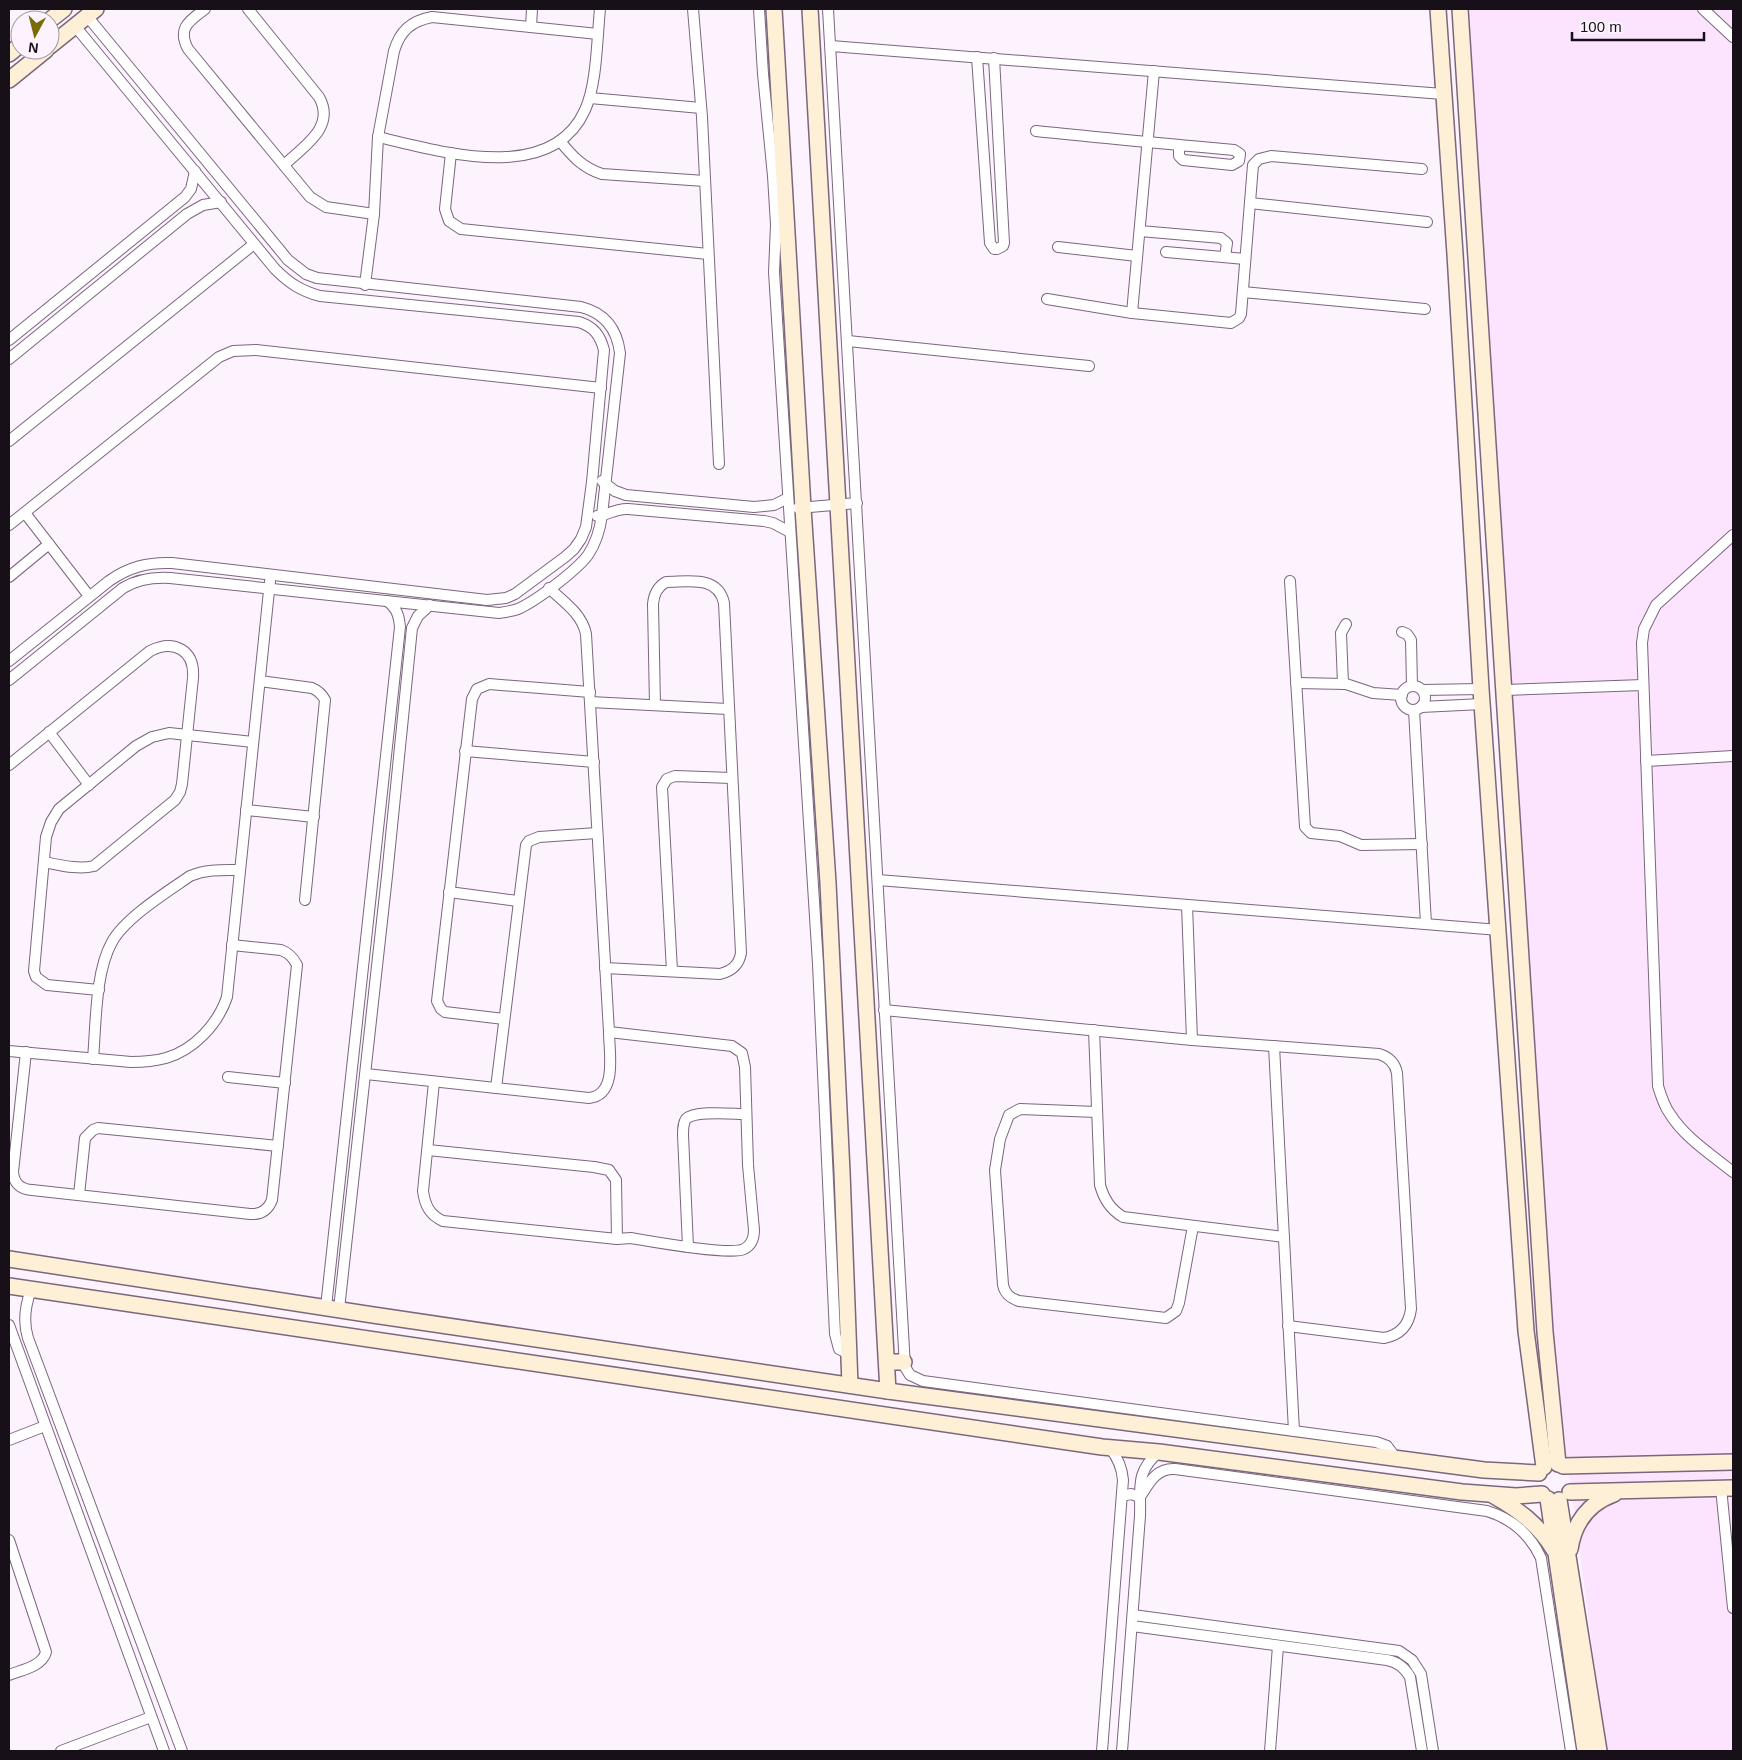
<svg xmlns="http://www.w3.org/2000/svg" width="1742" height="1760" font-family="Helvetica,sans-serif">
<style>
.built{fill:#fce4ff}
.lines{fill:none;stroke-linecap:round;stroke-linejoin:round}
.street-casing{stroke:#7b667e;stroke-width:12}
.secondary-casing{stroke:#7b667e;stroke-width:18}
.street{stroke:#fff;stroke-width:10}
.secondary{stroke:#fdf0d7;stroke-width:15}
</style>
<rect width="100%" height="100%" fill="#fdf3fe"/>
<path class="built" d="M1466 9H1733V1751H1606L1551 1336Z"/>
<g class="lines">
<g class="street-casing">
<g id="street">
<path d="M205 9C189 21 177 28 188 49L310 197 326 207 374 214"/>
<path d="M248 9 319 97C336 127 304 146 284 165"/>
<path d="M693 9 702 117 719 464"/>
<path d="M759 9 763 74 773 176 776 225 774 272 818 964 835 1334 839 1349 849 1354"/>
<path d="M828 9 905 1367 910 1375 923 1381 1376 1442 1387 1446 1396 1458"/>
<path d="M1703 9 1733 37"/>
<path d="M531 27 532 9"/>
<path d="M831 46 1443 94"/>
<path d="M977 57 990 243 994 249H997L1003 246 1004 243 994 58"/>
<path d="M590 98 701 108"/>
<path d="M1036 131C1102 138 1168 144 1234 150L1240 154 1239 161 1232 165 1183 160 1179 156V145"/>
<path d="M378 137C439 151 551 186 585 110 597 84 597 38 600 9"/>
<path d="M560 141C572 156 583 168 602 174L705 181"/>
<path d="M451 153 445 209 449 221 461 229 708 254"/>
<path d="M1250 203 1427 222"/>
<path d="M1140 231 1221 238 1227 243 1225 257"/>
<path d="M1058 247 1137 256"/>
<path d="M1166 252 1245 259"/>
<path d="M365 285 374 214 378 137 394 51C400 31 411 21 432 17L598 34"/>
<path d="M1243 292 1425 309"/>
<path d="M1047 299 1132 313 1231 323 1239 318 1241 314 1253 165 1259 159 1271 156 1422 169"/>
<path d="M1132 313 1154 71"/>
<path d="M9 340 185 197 191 189 195 171"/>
<path d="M848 341 1089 366"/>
<path d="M9 359 187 214 203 205 221 202"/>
<path d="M9 441 254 244"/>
<path d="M602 481 615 491 626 495 754 507 774 505 788 498"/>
<path d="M798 508 857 503"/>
<path d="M25 513 89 596"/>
<path d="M597 516C608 515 617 508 628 509L764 521 773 523 790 532"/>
<path d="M9 525 219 357 233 351 256 350 601 388"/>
<path d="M1733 535 1656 605 1644 629 1642 643 1658 1086C1661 1096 1664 1106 1670 1114 1685 1138 1712 1155 1733 1172"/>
<path d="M9 577 49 544"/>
<path d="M1290 581 1305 827 1311 833 1340 836 1361 845 1422 844"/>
<path d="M1402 632 1407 634 1411 640 1412 686"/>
<path d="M9 661 109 581C129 567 148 562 172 563L487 600 506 598 515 594 565 557 574 549 581 539 586 527 592 482 604 350C600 335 594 327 579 322L320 296C301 291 289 283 275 269L75 26"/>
<path d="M9 680 123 588C138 579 153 577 170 578L499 613C505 612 512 611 518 609 536 601 576 571 588 555 596 543 600 530 602 515L620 353C617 329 605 313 581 307L317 278 306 274 288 260 87 16"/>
<path d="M260 681 312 688C319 691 322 694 325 700L305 900"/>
<path d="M1296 683 1346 684 1373 693 1402 695"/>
<path d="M1343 684 1341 633 1346 624"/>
<circle cx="1413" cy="698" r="12"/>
<path d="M1423 690 1481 689"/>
<path d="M1505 690 1643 685"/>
<path d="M590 702 728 709"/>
<path d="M1421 707 1482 704"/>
<path d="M1414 710 1426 924"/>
<path d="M49 732 89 785"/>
<path d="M465 751 594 762"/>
<path d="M1646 761 1733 756"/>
<path d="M9 765 150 651C174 639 195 650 193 678L182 784 180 792 175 800 94 866C78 870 60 865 44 862"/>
<path d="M246 810 314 817"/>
<path d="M878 880 1499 930"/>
<path d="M449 892 518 901"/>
<path d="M1187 905 1192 1040"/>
<path d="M605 968 720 974C732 971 739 965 741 953L724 603C718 575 689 582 666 582 657 587 654 594 653 604L655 705"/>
<path d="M672 971 662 787 667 779 675 776 732 778"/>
<path d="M99 990 47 985 36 977 34 971 46 837 51 822 59 809 136 746 152 737 169 733 253 742"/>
<path d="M884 1010 1192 1040 1379 1054C1389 1057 1395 1063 1397 1073L1411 1309C1409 1325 1400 1335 1384 1338L1288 1326"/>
<path d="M504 1019 445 1012 441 1009 437 1001 472 699 477 689 489 684 590 692"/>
<path d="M1094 1030 1100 1185C1104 1199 1110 1209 1123 1217L1284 1237"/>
<path d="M1274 1046 1294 1431"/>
<path d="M9 1051 131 1062C143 1062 155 1061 166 1058 194 1050 218 1024 227 997L270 581"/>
<path d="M26 1052 13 1172C14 1183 20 1189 32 1190L250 1214C261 1215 268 1210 272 1200L297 965C293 957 289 953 281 950L232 945"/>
<path d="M93 1059C96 1025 95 972 112 942 125 918 167 892 190 876 207 869 222 870 240 870"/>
<path d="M366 1074 589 1098C618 1095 609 1052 609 1032L586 634C582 614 564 602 549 588"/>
<path d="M228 1077 285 1083"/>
<path d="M434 1082 423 1191C425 1206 430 1215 443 1221L617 1239 631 1238C649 1241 731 1256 744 1249 752 1245 754 1238 754 1230L748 1165 745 1067 742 1053 732 1046 609 1032"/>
<path d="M496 1088 526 845 529 841 539 837 597 833"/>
<path d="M1097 1112 1020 1109 1009 1115 1000 1139 995 1170 1003 1285C1005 1294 1010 1298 1019 1301L1166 1318 1176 1311 1179 1303 1193 1226"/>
<path d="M428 1150 594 1167 609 1170 616 1180 617 1239"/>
<path d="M79 1195 85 1138 93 1130 98 1128 278 1146"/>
<path d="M688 1247 683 1135C683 1129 683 1123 686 1119 695 1110 733 1114 746 1114"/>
<path d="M31 1290C25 1306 23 1322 28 1338L182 1751"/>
<path d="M326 1307 400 627C399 616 397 608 387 601"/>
<path d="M339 1309 387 876 412 628 418 616 430 605"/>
<path d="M9 1325 164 1751"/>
<path d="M9 1440 45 1426"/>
<path d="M1721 1488 1733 1608"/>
<path d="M1122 1496 1131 1494 1140 1497C1149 1483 1156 1468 1175 1469L1487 1511C1513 1519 1530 1534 1541 1558L1571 1751"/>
<path d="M9 1540 46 1652C42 1667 21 1670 9 1675"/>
<path d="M1133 1615 1399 1651 1412 1660 1421 1674 1433 1751"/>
<path d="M1132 1626 1387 1660C1398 1662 1405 1668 1410 1677L1422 1751"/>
<path d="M61 1751 151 1717"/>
<path d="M1102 1751 1123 1480C1122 1467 1118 1458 1110 1448"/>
<path d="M1122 1751 1140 1516C1141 1488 1135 1472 1159 1452"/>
<path d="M1270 1751 1278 1646"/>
</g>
</g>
<g class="secondary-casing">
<g id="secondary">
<path d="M774 9 803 508 828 883 842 1172 850 1385"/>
<path d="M810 9 888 1391"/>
<path d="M1438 9 1455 254 1481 689 1526 1331 1544 1467"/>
<path d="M1460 9 1545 1332 1558 1464"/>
<path d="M50 20 64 9"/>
<path d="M50 46 96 9"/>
<path d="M9 54 20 45"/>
<path d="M9 80 46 50"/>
<path d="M9 1259 373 1315 888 1391 1484 1470 1539 1473"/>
<path d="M9 1286 1102 1447 1159 1452 1462 1492 1516 1496 1542 1494"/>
<path d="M887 1362H904"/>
<path d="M1563 1466 1733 1462"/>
<path d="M1570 1492 1733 1488"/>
<path d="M1494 1496C1519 1510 1539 1525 1554 1550"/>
<path d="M1548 1499 1585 1751"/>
<path d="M1559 1500 1599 1751"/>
<path d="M1570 1549C1574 1523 1589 1503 1614 1494"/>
</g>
</g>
<use href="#street" class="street"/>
<use href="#secondary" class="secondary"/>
</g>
<rect width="1742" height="1760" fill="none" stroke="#181019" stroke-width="20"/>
<g transform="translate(35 35) rotate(187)"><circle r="24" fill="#fdf3fe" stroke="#a198a2"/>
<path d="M0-4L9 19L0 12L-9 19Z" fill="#796c06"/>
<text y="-8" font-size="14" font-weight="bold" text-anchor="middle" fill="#181019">N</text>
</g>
<path d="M1572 32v8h132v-8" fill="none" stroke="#181019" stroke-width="2.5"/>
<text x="1580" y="32" font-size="15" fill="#181019" stroke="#fdf3fe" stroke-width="4" paint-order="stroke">100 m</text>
</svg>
